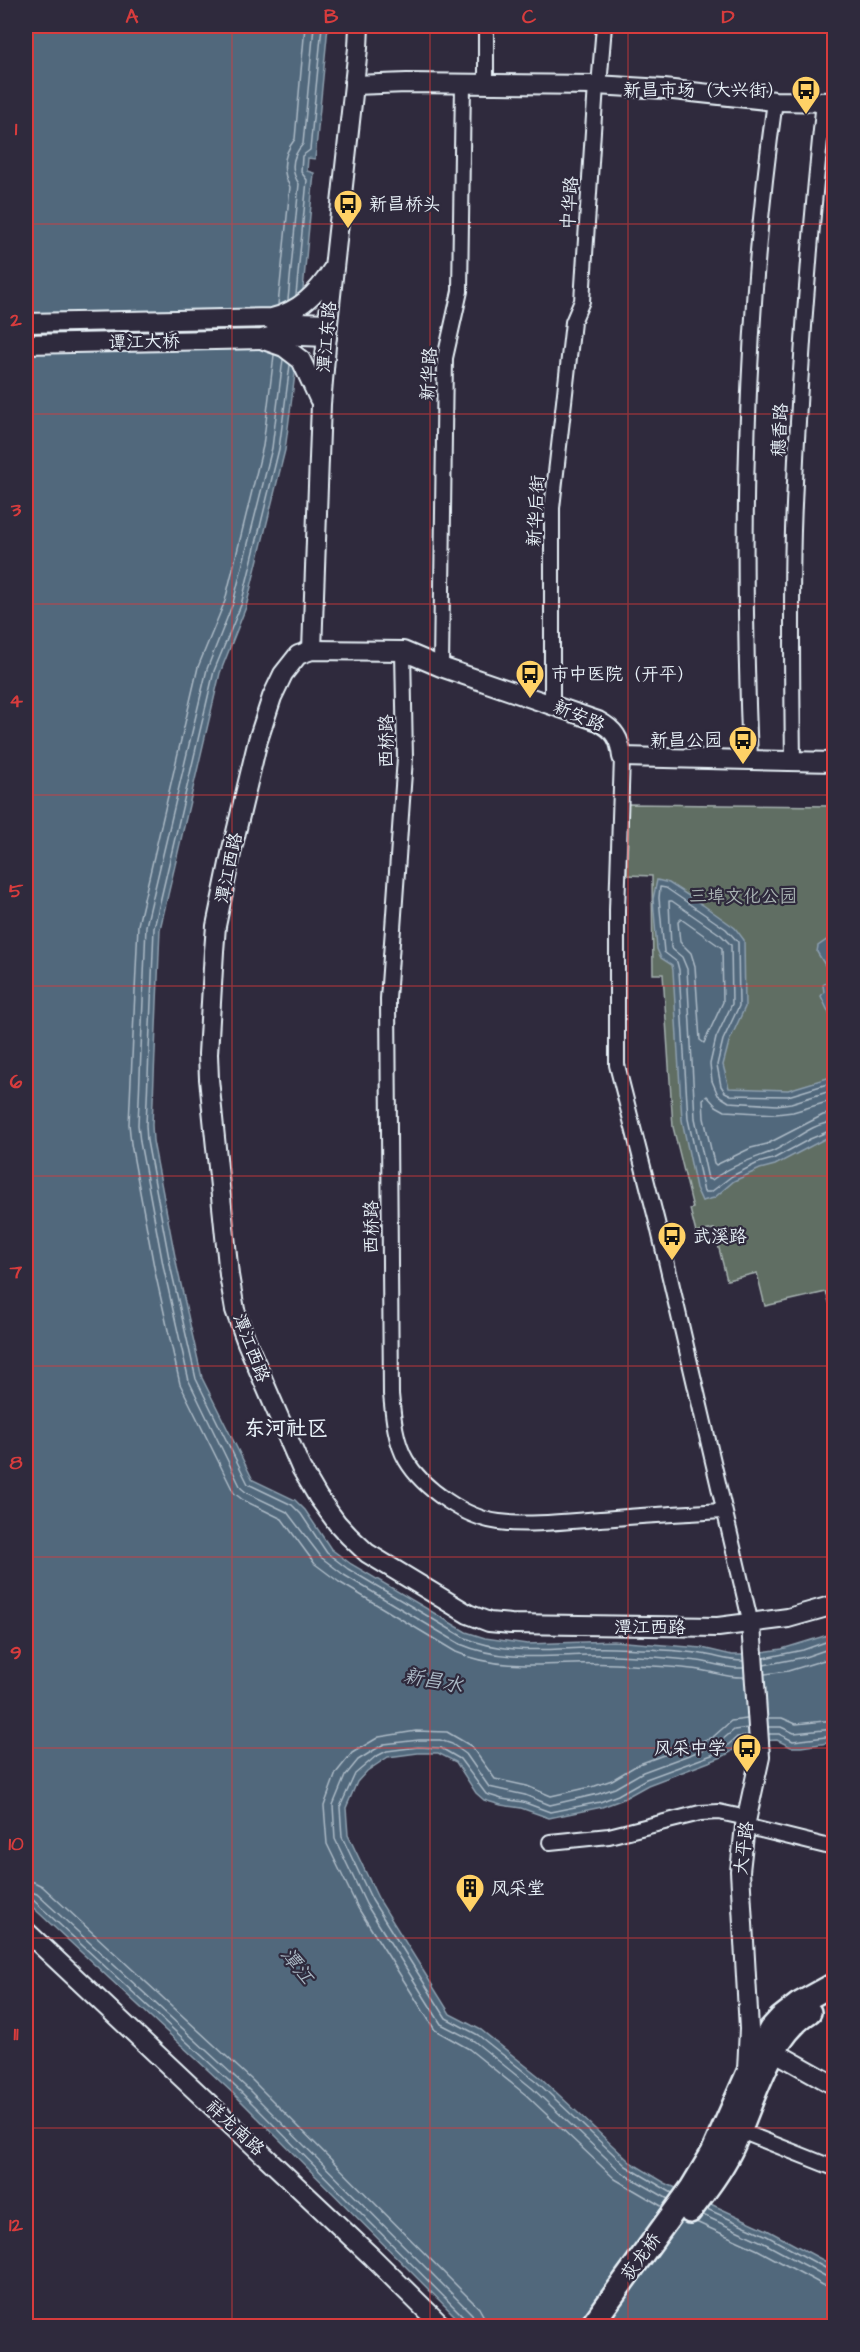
<svg xmlns="http://www.w3.org/2000/svg" width="860" height="2352" font-family="'Architects Daughter','LXGW WenKai TC',sans-serif">
<style>
.green{fill:#606e64;stroke:#a4b0ae;stroke-width:1.5}
.water{fill:#51687c;stroke:#8d9fae;stroke-width:1.5}
.lines{fill:none;stroke-linecap:round;stroke-linejoin:round}
.shore{stroke:#acbac6;stroke-width:1.5}
.street-casing{stroke:#e8f1f8;stroke-width:18}
.secondary-casing{stroke:#e8f1f8;stroke-width:22}
.primary-casing{stroke:#e8f1f8;stroke-width:26}
.street{stroke:#2f2a3d;stroke-width:14}
.secondary{stroke:#2f2a3d;stroke-width:18}
.primary{stroke:#2f2a3d;stroke-width:21}
.grid{fill:none;stroke:#d83c3d;stroke-width:1.5;stroke-opacity:0.55}
.labels{text-anchor:middle;dominant-baseline:central;stroke-width:4.5;stroke-linejoin:round;paint-order:stroke}
.poi-label{font-size:18px;fill:#e8f1f8;stroke:#2f2a3d;text-anchor:start}
.street-label{font-size:18px;fill:#e8f1f8;stroke:#2f2a3d}
.park-label{font-size:18px;fill:#abb6b5;stroke:#2f2a3d}
.water-label{font-size:20px;font-style:italic;fill:#acbac6;stroke:#2f2a3d}
.quarter-label{font-size:21px;font-weight:bold;fill:#e8f1f8;stroke:#2f2a3d}
.neatline{fill:none;stroke:#d83c3d;stroke-width:2}
.grid-label{font-size:20px;text-anchor:middle;font-weight:bold;fill:#d83c3d}
</style>
<rect width="100%" height="100%" fill="#2f2a3d"/>
<filter id="ink" filterUnits="userSpaceOnUse"><feTurbulence type="fractalNoise" baseFrequency=".0167" numOctaves="2"/><feDisplacementMap in="SourceGraphic" scale="12" xChannelSelector="R" yChannelSelector="G"/><feConvolveMatrix kernelMatrix="1 2 1 2 8 2 1 2 1" color-interpolation-filters="sRGB"/></filter>
<g filter="url(#ink)">
<path class="green" d="M628 804 834 806V1318L826 1292 765 1306 757 1273 727 1280 714 1229 696 1233 690 1209 693 1208 673 1127 663 974H653L652 876 627 875Z"/>
<g class="water">
<path d="M26 26H328L315 159 308 158 307 171 314 173 295 374 285 450 246 607 220 673 160 929 152 1125 153 1141 177 1267 202 1378 253 1480 295 1500 305 1510 331 1549 351 1564 466 1632 485 1638 527 1644 613 1641 702 1648 732 1655H742L782 1649 834 1633V1742L801 1747H791L777 1740 739 1742 731 1752 722 1757 648 1785 621 1800 602 1807 549 1818 521 1808 501 1805 484 1800 476 1793 456 1762 438 1753H418L388 1757 367 1771 357 1782 346 1808 348 1835 378 1898 450 2014 481 2030 541 2078 630 2162 665 2183 767 2230 834 2266V2326H465L236 2096 26 1901Z"/>
<path d="M657 880 669 883 703 905 735 928 744 940 745 1007 729 1042 723 1065 729 1088 788 1090 834 1076V1134L775 1165 760 1169 734 1181 714 1198 702 1201 696 1188 682 1120 673 971 672 965 661 958 657 949 653 899Z"/>
<path d="M834 935V1024L821 996 824 992 823 985 833 978 817 952 818 946Z"/>
</g>
<g class="lines">
<g class="shore">
<path d="M296 295 307 180 301 172 302 156 310 150 322 26"/>
<path d="M288 300 299 184C290 170 292 156 303 144L314 26"/>
<path d="M278 305 290 187C281 170 283 154 295 139L305 26"/>
<path d="M274 355 263 446 225 601 198 667 138 925 129 1124 131 1144 155 1272 180 1384 234 1493 243 1500 282 1519 315 1564 339 1582 456 1652C507 1674 562 1661 616 1664 643 1666 672 1666 699 1670 714 1672 728 1678 744 1677"/>
<path d="M283 359 272 448 233 603 207 669 146 926 138 1125 140 1142 164 1270 189 1381 241 1488 247 1493 287 1512 322 1558 344 1575 460 1644C509 1665 563 1653 615 1655 643 1656 671 1658 698 1661 714 1663 727 1669 743 1668"/>
<path d="M290 365 279 449 241 605 214 671 154 928 146 1125 147 1141 171 1269 196 1379 248 1484 292 1505 301 1514 327 1553 348 1569 463 1637C511 1658 564 1646 614 1648 643 1649 674 1649 702 1654 716 1656 729 1661 743 1661"/>
<path d="M681 919 722 948 723 1002 704 1043 700 1040 695 966 691 953 680 942 678 922Z"/>
<path d="M834 1082 788 1096 731 1095 725 1092 721 1086 717 1065 723 1040 739 1006 738 942 726 929 666 888 660 887 659 898 664 952 677 962 679 970 688 1119 704 1192H711L732 1176 758 1163 773 1159 810 1139 834 1129"/>
<path d="M834 1090 791 1103 777 1105 729 1102 718 1095 712 1081 710 1064 716 1038 732 1004 731 945 721 935 672 901H669L671 948 682 957 687 969 695 1118 708 1179 712 1180C730 1166 750 1160 771 1152 792 1143 811 1123 834 1122"/>
<path d="M834 1100 793 1112 776 1114 725 1111 716 1106 707 1096 703 1099 704 1118 714 1163 716 1165 751 1148 767 1144 823 1115 834 1113"/>
<path d="M764 1658 803 1650 834 1639"/>
<path d="M764 1665 805 1657 834 1647"/>
<path d="M765 1674 788 1671 834 1657"/>
<path d="M768 1718H782L796 1724 834 1720"/>
<path d="M768 1727H781L794 1733 834 1729"/>
<path d="M769 1734H779L793 1741 834 1736"/>
<path d="M26 1881 34 1882 42 1886 252 2080 479 2308 484 2317 486 2326"/>
<path d="M26 1890 37 1894 246 2087 472 2314 477 2326"/>
<path d="M26 1897 32 1899 241 2092 467 2320 469 2326"/>
<path d="M672 2193 626 2166 537 2082 478 2035 446 2018 372 1900 342 1837 340 1807 355 1774 375 1757 387 1751 418 1747 441 1748 460 1759 486 1794 502 1799 523 1802 550 1812 600 1802 618 1795 646 1779 720 1752 737 1737 748 1736"/>
<path d="M668 2199 621 2172 532 2088 474 2041 441 2024 366 1904 335 1839 333 1805 345 1776 358 1760 384 1744 419 1740H440L452 1744 466 1754 489 1787 525 1795 550 1805 598 1794 615 1788 643 1772 716 1745 734 1730 748 1728"/>
<path d="M663 2207 615 2179 526 2095 469 2049 435 2030 358 1908 327 1844 324 1806 336 1773 352 1753 379 1737 416 1731 447 1732 471 1746 495 1779 527 1786 551 1796 595 1786 612 1780 639 1764 713 1737 731 1721 747 1719"/>
<path d="M707 2209 765 2235 829 2270 834 2271"/>
<path d="M703 2215 762 2242 827 2277 834 2278"/>
<path d="M696 2222 758 2250 823 2285 834 2287"/>
</g>
<g class="street-casing">
<g id="street">
<path d="M486 84V26"/>
<path d="M599 86 604 26"/>
<path d="M403 651 405 758 388 999 391 1394C393 1415 395 1441 406 1460 423 1489 466 1518 499 1522 528 1526 571 1521 600 1519 642 1516 683 1513 724 1511"/>
<path d="M441 667 445 358 460 291 463 84"/>
<path d="M552 703V508L573 322 582 301 596 85"/>
<path d="M622 757 617 910V1065L657 1222 751 1624"/>
<path d="M750 760C741 540 744 320 775 101"/>
<path d="M793 761C792 684 791 607 793 530 798 387 809 244 824 101"/>
<path d="M745 1826 834 1848"/>
<path d="M550 1842 609 1836 700 1813 719 1812 747 1818"/>
<path d="M733 2128 834 2168"/>
</g>
</g>
<g class="secondary-casing">
<g id="secondary">
<path d="M354 85 407 83 596 85 664 89 775 101 834 102"/>
<path d="M273 321 328 323"/>
<path d="M26 323 272 318C299 311 317 294 332 270"/>
<path d="M264 340 284 347 301 360 319 399"/>
<path d="M26 344 262 339 277 335 327 337"/>
<path d="M312 650 321 404 328 323 358 48 359 26"/>
<path d="M834 762 622 757C620 739 615 730 598 721L441 667 403 651 312 650 298 655 283 674 272 697 258 740 232 849 216 926 214 951 208 1054 209 1079 229 1275 235 1310 247 1343 301 1468 318 1497 337 1523 349 1536 367 1553 468 1614 489 1622 511 1624 718 1627 788 1618 834 1605"/>
<path d="M26 1931 371 2256 442 2326"/>
<path d="M775 2052 834 2085"/>
<path d="M747 2070 749 2029 740 1871 745 1826 760 1757 751 1624"/>
</g>
</g>
<g class="primary-casing">
<g id="primary">
<path d="M690 2212C705 2192 720 2173 731 2151 753 2107 767 2039 810 2012"/>
<path d="M591 2326 691 2188 712 2153 755 2056 770 2029 780 2018 798 2004 834 1984"/>
</g>
</g>
<use href="#street" class="street"/>
<use href="#secondary" class="secondary"/>
<use href="#primary" class="primary"/>
</g>
</g>
<path class="grid" d="M232 26V2326M430 26V2326M628 26V2326M26 224H834M26 414H834M26 604H834M26 795H834M26 986H834M26 1176H834M26 1366H834M26 1557H834M26 1748H834M26 1938H834M26 2128H834"/>
<defs>
<g id="bus-pin" transform="scale(1.5)"><path d="M0 17L-7.5 6A9.5 9.5 0 1 1 7.5 6Z" fill="#ffd166" stroke="#2f2a3d"/><path d="M-5-6H5V4H4V6H2V4H-2V6H-4V4H-5ZM-3.5-4V0h7V-4ZM-3.5 1.2v1.5H-2V1.2ZM2 1.2v1.5H3.5V1.2Z" fill="#111"/></g>
<g id="building-pin" transform="scale(1.5)"><path d="M0 17L-7.5 6A9.5 9.5 0 1 1 7.5 6Z" fill="#ffd166" stroke="#2f2a3d"/><path d="M-4-6H4V6H1V3H-1V6H-4ZM-2.5-4.3h1.7v1.8h-1.7ZM.8-4.3h1.7v1.8H.8ZM-2.5-1h1.7V.8h-1.7ZM.8-1h1.7V.8H.8Z" fill="#111"/></g>
</defs>
<g fill-rule="evenodd">
<use href="#bus-pin" x="806" y="90"/>
<use href="#bus-pin" x="348" y="204"/>
<use href="#bus-pin" x="530" y="674"/>
<use href="#bus-pin" x="743" y="740"/>
<use href="#bus-pin" x="672" y="1236"/>
<use href="#bus-pin" x="747" y="1748"/>
<use href="#building-pin" x="470" y="1888"/>
</g>
<g class="labels">
<g class="poi-label">
<text x="785" y="90" text-anchor="end">新昌市场（大兴街）</text>
<text x="369" y="204">新昌桥头</text>
<text x="551" y="674">市中医院（开平）</text>
<text x="722" y="740" text-anchor="end">新昌公园</text>
<text x="693" y="1236">武溪路</text>
<text x="726" y="1748" text-anchor="end">风采中学</text>
<text x="491" y="1888">风采堂</text>
</g>
<g class="street-label">
<text transform="translate(570 203) rotate(-86)">中华路</text>
<text transform="translate(327 337) rotate(-85)">潭江东路</text>
<text transform="translate(144 342) rotate(-1)">谭江大桥</text>
<text transform="translate(429 374) rotate(-87)">新华路</text>
<text transform="translate(780 430) rotate(-87)">穗香路</text>
<text transform="translate(536 511) rotate(-87)">新华后街</text>
<text transform="translate(579 716) rotate(23)">新安路</text>
<text transform="translate(386 741) rotate(-90)">西桥路</text>
<text transform="translate(229 868) rotate(-78)">潭江西路</text>
<text transform="translate(371 1227) rotate(-90)">西桥路</text>
<text transform="translate(251 1348) rotate(69)">潭江西路</text>
<text x="650" y="1627">潭江西路</text>
<text transform="translate(744 1848) rotate(-83)">大平路</text>
<text transform="translate(235 2128) rotate(43)">祥龙南路</text>
<text transform="translate(641 2257) rotate(-54)">荻龙桥</text>
</g>
<g class="park-label">
<text x="743" y="896">三埠文化公园</text>
</g>
<g class="water-label">
<text transform="translate(433 1681) rotate(11)">新昌水</text>
<text transform="translate(297 1966) rotate(52)">潭江</text>
</g>
<g class="quarter-label">
<text x="286" y="1428">东河社区</text>
</g>
</g>
<rect width="860" height="2352" fill="none" stroke="#2f2a3d" stroke-width="66"/>
<rect x="33" y="33" width="794" height="2286" class="neatline"/>
<g class="grid-label">
<text x="132" y="23">A</text>
<text x="331" y="23">B</text>
<text x="529" y="23">C</text>
<text x="728" y="23">D</text>
<text x="16" y="135">1</text>
<text x="16" y="326">2</text>
<text x="16" y="516">3</text>
<text x="16" y="707">4</text>
<text x="16" y="897">5</text>
<text x="16" y="1088">6</text>
<text x="16" y="1278">7</text>
<text x="16" y="1469">8</text>
<text x="16" y="1659">9</text>
<text x="16" y="1850">10</text>
<text x="16" y="2040">11</text>
<text x="16" y="2231">12</text>
</g>
</svg>
